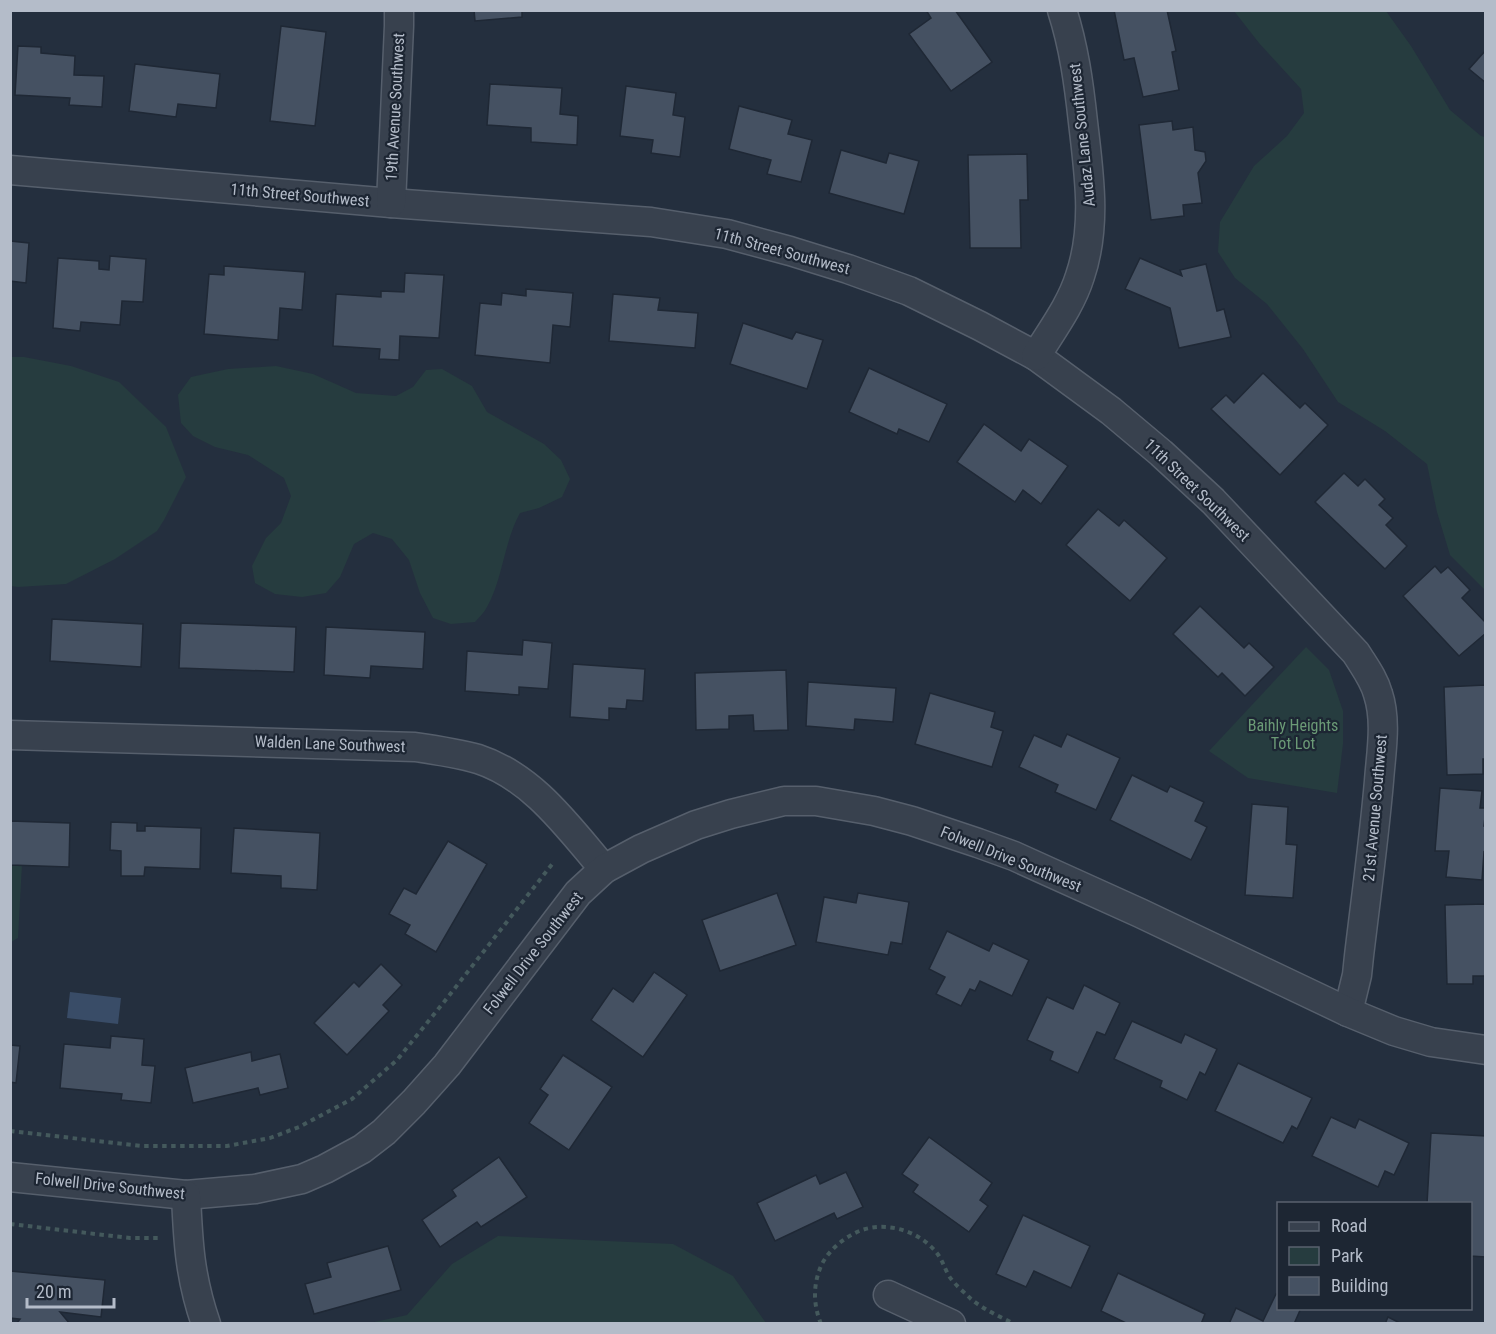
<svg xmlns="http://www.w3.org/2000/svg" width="1496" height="1334" font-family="'Roboto Condensed',sans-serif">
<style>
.green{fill:#263c3f}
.water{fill:#394c67}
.building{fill:#455162;stroke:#1f2835;stroke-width:1.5}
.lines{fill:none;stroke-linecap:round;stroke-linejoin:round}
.street-casing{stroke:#565f6c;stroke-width:31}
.path{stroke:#44595c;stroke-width:4;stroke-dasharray:4.5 4.5;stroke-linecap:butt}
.street{stroke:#38414e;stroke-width:28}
.labels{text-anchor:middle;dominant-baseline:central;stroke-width:4.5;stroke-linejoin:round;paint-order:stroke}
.street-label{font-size:16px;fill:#b4bcc9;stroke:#1d2633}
.park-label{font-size:16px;fill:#6b9a76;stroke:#1d2633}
</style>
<rect width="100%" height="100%" fill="#242f3e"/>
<g class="green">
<path d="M1234 11H1386L1411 46 1450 110 1481 136 1485 137V590L1450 555 1437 512 1427 464 1385 431 1338 402 1303 349 1267 304 1235 278 1218 252 1220 222 1254 166 1287 136 1304 113 1301 89 1259 43Z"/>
<path d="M10 357H24L71 366 119 382 166 427 186 477 164 520 157 531 115 559 66 584 18 587 11 586Z"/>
<path d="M276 366 313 374 356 393 396 396 413 387 426 370 442 369 472 386 487 412 544 444 561 460 570 479 562 497 539 508 520 513C504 542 503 578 487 607 484 613 479 617 475 622L451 624 433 618 420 593 409 560 392 539 373 533 354 544 340 577 326 593 302 597 275 594 255 583 252 566 266 538 281 523 291 496 284 478 248 455 215 447 193 436 181 423 178 395 191 377 228 369Z"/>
<path d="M1306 647 1329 670 1343 711V744L1337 793 1248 778 1209 751Z"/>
<path d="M10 856 22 864 18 938 11 942Z"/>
<path d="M498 1236 673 1244 733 1276 766 1323H370L407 1315 452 1264Z"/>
</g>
<path class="water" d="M70 992 121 998 118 1024 67 1018Z"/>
<g class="building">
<path d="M474 10H522V17L475 21Z"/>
<path d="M926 10H955L992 62 951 91 909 34 931 18Z"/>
<path d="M1114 10H1167L1176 51 1172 52 1179 90 1143 97 1134 58 1124 60Z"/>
<path d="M281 26 326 32 315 126 270 121Z"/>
<path d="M18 46 41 47V53L75 56 74 75 104 76 102 107 69 105 70 98 15 95Z"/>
<path d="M1486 50V83L1469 69Z"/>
<path d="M135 64 220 74 216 108 178 104 176 117 129 111Z"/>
<path d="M490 84 562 88 560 114 578 116 577 145 531 142V128L487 125Z"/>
<path d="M626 86 676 93 673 115 685 117 680 157 651 153 653 140 620 136Z"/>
<path d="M739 106 792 120 788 134 812 140 801 182 767 174 771 160 729 149Z"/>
<path d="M1172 121 1173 130 1193 127 1195 150 1205 152 1206 161 1198 173 1202 203 1183 205 1184 216 1151 220 1139 125Z"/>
<path d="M841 150 886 163 889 153 919 161 904 214 829 193Z"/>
<path d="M1027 154 1028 200H1020L1021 248H970L968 155Z"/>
<path d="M10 241 29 243 26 283 10 281Z"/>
<path d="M110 256 146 259 143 302 122 301 120 325 81 322 80 331 53 328 58 258 99 261V269L109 270Z"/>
<path d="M1140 258 1182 276 1180 270 1206 264 1217 311 1224 309 1231 337 1179 348 1170 308 1125 289Z"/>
<path d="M224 266 305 272 302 310 280 308 278 340 204 334 209 274 224 275Z"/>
<path d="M405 273 444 275 439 338 400 336 399 360 379 359 380 349 333 346 336 294 381 297V291L404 292Z"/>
<path d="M526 289 573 293 570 327 553 325 550 363 475 355 480 303 501 305 502 293 526 296Z"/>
<path d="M613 294 660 298 658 310 698 313 695 348 609 341Z"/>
<path d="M743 323 792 339 796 332 823 340 807 389 730 364Z"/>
<path d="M869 368 947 404 929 442 899 429 897 434 849 412Z"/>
<path d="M1263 373 1300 408 1305 403 1328 425 1280 475 1211 409 1226 395 1234 403Z"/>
<path d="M984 424 1021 451 1029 439 1068 466 1041 504 1023 490 1015 502 957 462Z"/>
<path d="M1344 473 1358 486 1365 479 1385 499 1379 505 1393 518 1386 525 1407 546 1385 569 1315 502Z"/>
<path d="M1098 509 1119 526 1124 520 1167 558 1130 601 1066 545Z"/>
<path d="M1435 566 1441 573 1448 567 1470 590 1462 598 1486 623V633L1459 656 1403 596Z"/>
<path d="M1200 606 1244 648 1249 643 1274 667 1245 696 1222 673 1218 677 1173 634Z"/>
<path d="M52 619 143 624 141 667 50 661Z"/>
<path d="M181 623 296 627 294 672 179 668Z"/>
<path d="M326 627 425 632 423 669 371 666 370 678 324 675Z"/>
<path d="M523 640 552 643 548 689 519 687V695L465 691 467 651 522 655Z"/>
<path d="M573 664 645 669 643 701 627 700 626 709 609 708V720L570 717Z"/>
<path d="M786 670 788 730 754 731 753 715 729 716V729L696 730 695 673Z"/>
<path d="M808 682 896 688 893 722 855 719 854 730 806 726Z"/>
<path d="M1486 685V759H1483V774L1447 775 1444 687Z"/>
<path d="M930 693 995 712 991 727 1003 731 992 767 915 744Z"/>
<path d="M1067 734 1120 758 1096 810 1055 792 1058 785 1019 767 1034 735 1061 747Z"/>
<path d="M1132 775 1167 792 1170 786 1204 802 1195 821 1207 827 1191 860 1110 820Z"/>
<path d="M1440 788 1482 791 1480 808H1486L1484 826H1486V853L1484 852 1482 880 1446 877 1449 851H1435Z"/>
<path d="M1252 804 1288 807 1286 844 1297 845 1293 898 1245 895Z"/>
<path d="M10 821 70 823 69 867 10 865Z"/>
<path d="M111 822 137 823V831H145V826L201 828 200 869 145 867 144 876H121V851L110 850Z"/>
<path d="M234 828 320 833 317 890 281 888V876L231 873Z"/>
<path d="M448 841 487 864 436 952 405 934 410 925 389 914 404 888 416 894Z"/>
<path d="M777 893 796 945 720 971 702 920Z"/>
<path d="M858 893 909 902 902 944 891 942 888 955 816 942 824 897 856 903Z"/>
<path d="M1486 904V976H1473V984H1447L1445 905Z"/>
<path d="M947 931 989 951 993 943 1029 960 1012 996 980 981 975 991 970 989 961 1006 936 994 945 977 929 969Z"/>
<path d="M381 964 402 985 383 1005 389 1011 347 1055 314 1023 354 982 359 987Z"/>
<path d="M654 972 687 995 643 1057 591 1020 613 988 633 1002Z"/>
<path d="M1084 985 1120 1003 1105 1035 1097 1032 1078 1073 1050 1060 1053 1052 1027 1040 1047 997 1073 1009Z"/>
<path d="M1132 1021 1181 1043 1185 1034 1217 1049 1205 1075 1200 1072 1187 1100 1160 1087 1162 1081 1114 1059Z"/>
<path d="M111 1036 144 1039 142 1065 155 1066 151 1103 121 1100 122 1094 60 1088 64 1044 110 1048Z"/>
<path d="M10 1045 20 1046 16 1083 10 1082Z"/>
<path d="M251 1052 252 1061 280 1054 288 1088 260 1095 258 1088 193 1103 185 1068Z"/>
<path d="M563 1055 612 1087 569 1150 529 1123 548 1095 540 1089Z"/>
<path d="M1238 1063 1312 1098 1297 1129 1292 1126 1283 1143 1215 1111Z"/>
<path d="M1331 1117 1355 1128 1359 1119 1409 1143 1394 1175 1385 1171 1378 1187 1312 1156Z"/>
<path d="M1431 1133 1486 1136V1257L1470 1256V1204H1427Z"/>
<path d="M929 1137 992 1183 980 1200 988 1206 969 1232 913 1192 918 1185 902 1174Z"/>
<path d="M499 1157 527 1197 481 1227 477 1222 440 1247 422 1220 456 1196 452 1190Z"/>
<path d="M846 1172 863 1207 837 1219 834 1213 775 1241 757 1203 816 1175 820 1184Z"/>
<path d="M1023 1215 1090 1246 1071 1288 1034 1271 1026 1287 996 1274Z"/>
<path d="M388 1246 401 1290 314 1314 305 1284 331 1277 327 1263Z"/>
<path d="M10 1271 105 1280 101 1317 60 1312 70 1324H16L20 1319 10 1318Z"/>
<path d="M1118 1273 1205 1314 1201 1324H1128L1101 1311Z"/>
<path d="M1276 1294 1278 1295V1308H1301L1294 1324H1229L1236 1308 1263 1321Z"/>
<path d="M1388 1317 1402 1324H1385Z"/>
</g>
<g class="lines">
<g class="street-casing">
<g id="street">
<path d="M10 170 391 203 651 222 727 234 790 251 848 269 909 291 980 326 1036 356 1111 411 1161 453 1213 501 1356 653C1364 666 1374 679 1378 694 1387 721 1381 753 1379 781 1374 839 1366 897 1359 956L1357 975 1348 1012"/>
<path d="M391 203 399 26V10"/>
<path d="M1036 356C1052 330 1071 305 1080 276 1097 226 1089 174 1083 122 1079 85 1074 47 1062 10"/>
<path d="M10 735 415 747C436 750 457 753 478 759 533 777 568 827 604 869"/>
<path d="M10 1177 186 1195 255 1189 302 1179 325 1169 362 1149 384 1132 414 1102 447 1065 578 893 604 869 641 849 696 825 731 814 784 801H816L874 811 912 821 978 843 1014 856 1140 913 1348 1012 1394 1031 1431 1042 1486 1050"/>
<path d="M186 1195C188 1243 190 1278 206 1324"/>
<path d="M888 1295 951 1324"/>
</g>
</g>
<g class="path">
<path d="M10 1131 142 1146H227L270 1138 299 1127 352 1099 397 1060 444 1002 553 863"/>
<path d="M10 1224 130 1238H160"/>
<path d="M821 1324C813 1304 813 1285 821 1266 828 1251 842 1239 857 1232 884 1220 918 1230 936 1252 942 1259 944 1267 949 1276 954 1284 964 1292 971 1299 983 1309 1000 1317 1015 1324"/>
</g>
<use href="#street" class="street"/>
</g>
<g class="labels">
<g class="street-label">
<text transform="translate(395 107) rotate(-87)">19th Avenue Southwest</text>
<text transform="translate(1082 135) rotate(-96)">Audaz Lane Southwest</text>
<text transform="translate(300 195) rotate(5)">11th Street Southwest</text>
<text transform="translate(782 251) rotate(15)">11th Street Southwest</text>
<text transform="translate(1197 490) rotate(44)">11th Street Southwest</text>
<text transform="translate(330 744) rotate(2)">Walden Lane Southwest</text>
<text transform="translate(1375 808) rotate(-85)">21st Avenue Southwest</text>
<text transform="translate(1011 859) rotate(22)">Folwell Drive Southwest</text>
<text transform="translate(533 953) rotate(-52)">Folwell Drive Southwest</text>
<text transform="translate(110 1186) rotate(6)">Folwell Drive Southwest</text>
</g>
<g class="park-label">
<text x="1293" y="725">Baihly Heights<tspan x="1293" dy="18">Tot Lot</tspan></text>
</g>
</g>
<rect width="1496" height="1334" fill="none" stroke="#b4bcc9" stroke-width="24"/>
<rect x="1277" y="1202" width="195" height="108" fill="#1d2633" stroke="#59626f" stroke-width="1.5"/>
<rect x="1289" y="1222" width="30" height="9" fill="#38414e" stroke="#59626f" stroke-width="1.5"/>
<text x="1331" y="1232" font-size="18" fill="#b4bcc9">Road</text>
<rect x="1289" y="1247" width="30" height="18" fill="#263c3f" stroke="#59626f" stroke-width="1.5"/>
<text x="1331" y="1262" font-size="18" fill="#b4bcc9">Park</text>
<rect x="1289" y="1277" width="30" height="18" fill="#455162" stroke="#59626f" stroke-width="1.5"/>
<text x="1331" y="1292" font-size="18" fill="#b4bcc9">Building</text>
<path d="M27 1298v9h87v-9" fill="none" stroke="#b4bcc9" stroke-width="3"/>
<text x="36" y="1298" font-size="18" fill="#b4bcc9" stroke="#1d2633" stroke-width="4.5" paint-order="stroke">20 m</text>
</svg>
